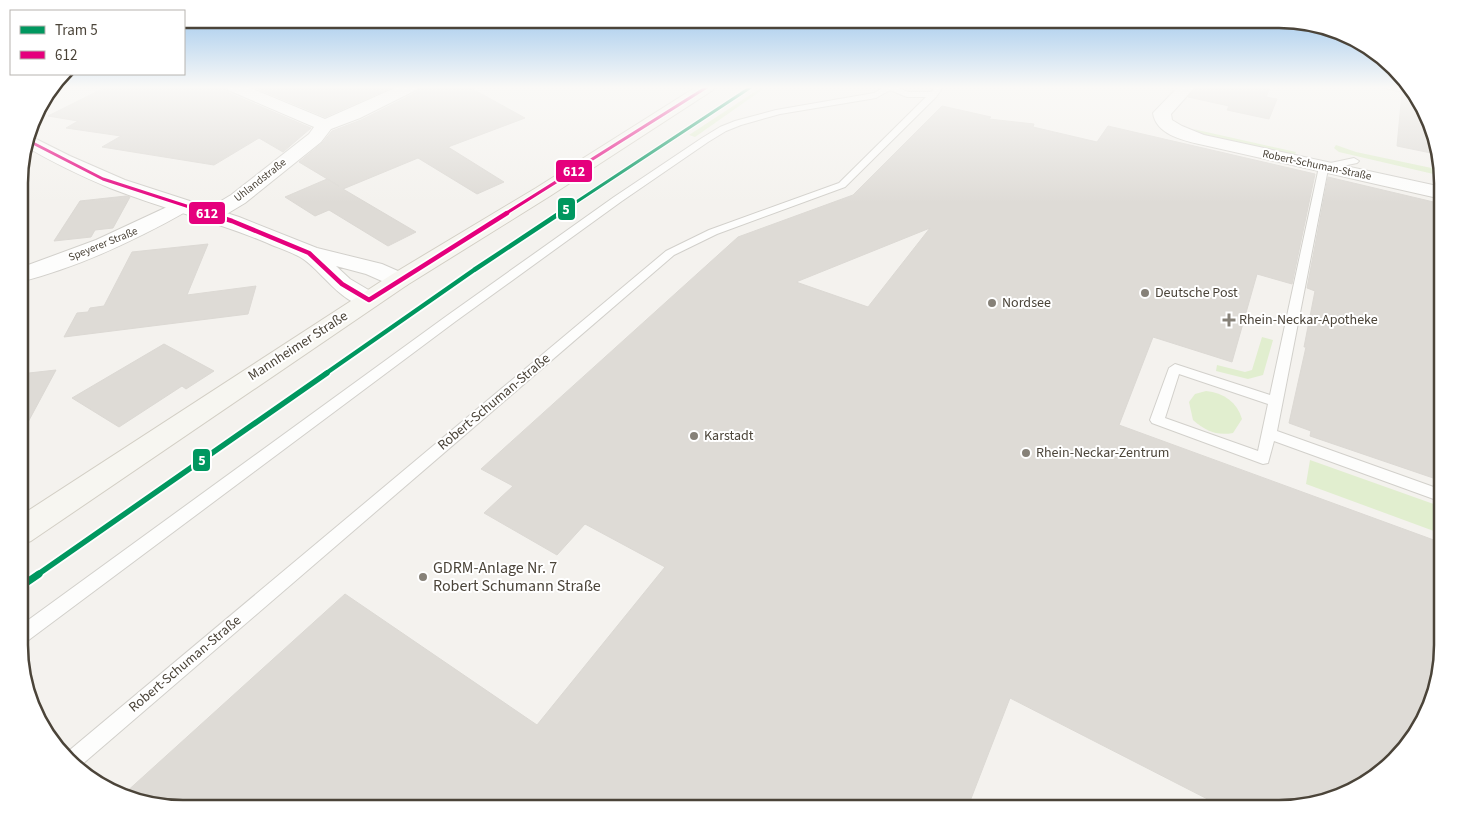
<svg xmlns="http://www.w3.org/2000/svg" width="1461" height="828" font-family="'Source Sans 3',sans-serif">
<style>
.green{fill:#e1eecf}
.building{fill:#dedbd6;stroke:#dcd9d4;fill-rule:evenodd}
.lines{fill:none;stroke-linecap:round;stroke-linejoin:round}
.service-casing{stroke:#d2d0cb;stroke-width:2}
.minor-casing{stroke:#d2d0cb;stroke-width:2}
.tertiary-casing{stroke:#d2d0cb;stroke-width:2}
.secondary-casing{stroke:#d3cfc5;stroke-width:2}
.service{fill:#fdfdfc;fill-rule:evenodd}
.minor{fill:#fdfdfc;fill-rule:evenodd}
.tertiary{fill:#fdfdfc;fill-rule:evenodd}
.secondary{fill:#f7f6f1;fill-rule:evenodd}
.bus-1-far1-casing{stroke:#fff;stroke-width:5.5}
.bus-1-casing{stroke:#fff;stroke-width:8}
.bus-1-far1{stroke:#e5007d;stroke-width:3}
.bus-1{stroke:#e5007d;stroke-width:4.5}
.tram-1-far3-casing{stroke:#fff;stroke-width:5.5}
.tram-1-far2-casing{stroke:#fff;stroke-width:8}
.tram-1-far1-casing{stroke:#fff;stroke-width:9}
.tram-1-casing{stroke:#fff;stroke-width:11}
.tram-1-far3{stroke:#00975f;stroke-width:3}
.tram-1-far2{stroke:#00975f;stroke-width:4.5}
.tram-1-far1{stroke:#00975f;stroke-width:5.5}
.tram-1{stroke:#00975f;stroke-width:7}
.poi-dot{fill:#868178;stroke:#fff;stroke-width:2}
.labels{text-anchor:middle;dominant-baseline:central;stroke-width:4;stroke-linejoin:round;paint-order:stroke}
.far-street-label{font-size:11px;fill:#4b4439;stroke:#fff}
.poi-label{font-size:14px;fill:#4b4439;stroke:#fff;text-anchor:start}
.street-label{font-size:14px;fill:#4b4439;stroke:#fff}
.near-poi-label{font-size:16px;fill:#4b4439;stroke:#fff;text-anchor:start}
.rim{fill:none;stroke:#4b4439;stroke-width:2.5}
.line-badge{stroke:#fff;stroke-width:2}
.badge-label{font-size:14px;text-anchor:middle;font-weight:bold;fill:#fff}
</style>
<rect width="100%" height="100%" fill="#f4f2ee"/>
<g class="green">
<path d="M762 87H766L695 137 689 135Z"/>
<path d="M1193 129 1296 152 1294 158 1215 140Z"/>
<path d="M1336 145 1356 152 1441 170 1442 176 1339 152 1334 148Z"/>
<path d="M1262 337 1273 340 1263 375 1248 379 1216 371 1217 365 1245 372 1252 370Z"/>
<path d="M1206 391C1224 393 1237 402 1242 419L1233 433C1216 436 1206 431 1193 420L1189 402 1195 394Z"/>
<path d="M1310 460 1442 507V534L1306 484Z"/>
</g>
<g class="building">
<path d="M106 87H224L227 92 311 128 283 152 259 138 214 165 102 147 121 136 66 128 78 121 48 116Z"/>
<path d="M253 87H393L325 117Z"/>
<path d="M420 87H469L525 118 448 147 504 182 477 194 418 158 343 189 416 232 388 246 329 210 315 216 285 197 327 179 339 186 299 162 322 143 332 131 361 120 417 92Z"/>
<path d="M1197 87H1270L1266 97 1277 99 1269 119 1227 110 1229 106 1188 97Z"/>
<path d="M1402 93 1416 96 1436 154 1397 146Z"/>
<path d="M942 106 991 117 989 119 1034 124 1033 127 1097 142 1108 126 1315 174 1292 284 1257 274 1232 362 1153 337 1119 425 1442 543V656L1420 727 1369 782 1289 809H1227L1010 698 967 809H182L124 794 345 594 537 725 665 567 585 524 557 555 484 513 513 486 481 469 738 237 853 195ZM930 228 868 307 796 282Z"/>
<path d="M1328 177 1442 204V481L1310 436 1311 431 1289 423 1306 347H1304L1315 291 1307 288Z"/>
<path d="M126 196 130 197 113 228 95 230 91 237 54 241 80 201Z"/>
<path d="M208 244 187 295 256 286 248 314 64 337 77 313 88 312 90 308 104 306 132 252Z"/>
<path d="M164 344 214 371 186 389 182 386 119 427 72 398Z"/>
<path d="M56 370 20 437V374Z"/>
</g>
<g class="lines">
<g class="service-casing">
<g id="service">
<path d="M884 87H897L908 92H931L935 87H943L936 97 845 187 717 234 674 255 79 767 65 754 666 251 709 230 839 183 926 97H907L890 90 876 98 780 114 741 125 726 131 708 142 622 201 456 321 26 642 20 644V626L448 315 614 197 702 138 720 127 735 121 776 110 874 93Z"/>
<path d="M1384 87 1412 89 1416 94 1388 89Z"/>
<path d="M1354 158 1359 161 1357 163 1328 169 1277 431 1442 490V502L1274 441 1268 463 1263 464 1152 423 1150 420 1169 368 1175 364 1270 395 1319 167 1321 165ZM1179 374 1268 404 1258 451 1165 418Z"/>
</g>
</g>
<g class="minor-casing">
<g id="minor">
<path d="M226 87H248L325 119 397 87H418L416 90 360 118 331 129 321 142 245 203 220 218 213 220 206 218 203 214 206 210 231 195 309 134 314 127 228 90Z"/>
<path d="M1178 87H1195L1171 114 1172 120 1182 126 1204 135 1442 187V199L1199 144C1182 140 1156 134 1153 113Z"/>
<path d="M182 200 189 202 192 206 189 210C136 240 79 267 20 282V268L96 240Z"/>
</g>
</g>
<g class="tertiary-casing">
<path id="tertiary" d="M28 135 70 156 125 180 239 217 317 248 382 264 407 275 410 280 407 285 399 287 391 285 366 274 336 266 350 279 377 295 381 300 377 305C345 313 323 270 300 257 289 251 276 247 265 242 214 221 161 208 110 188 81 176 52 162 25 146Z"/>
</g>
<g class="secondary-casing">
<path id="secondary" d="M696 87H715L713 90 550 196 407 285 31 541 20 545V516L391 275 536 188Z"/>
</g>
<use href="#service" class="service"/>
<use href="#minor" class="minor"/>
<use href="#tertiary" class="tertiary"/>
<use href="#secondary" class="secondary"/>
<g class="bus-1-far1-casing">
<g id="bus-1-far1">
<path d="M27 140 103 179 211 214"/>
<path d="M505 214 707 87"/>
</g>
</g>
<g class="bus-1-casing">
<path id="bus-1" d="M207 213 232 221 309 253 342 284 369 300 507 213"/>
</g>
<use href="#bus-1-far1" class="bus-1-far1"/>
<use href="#bus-1" class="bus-1"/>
<g class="tram-1-far3-casing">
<path id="tram-1-far3" d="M558 214 751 87"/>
</g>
<g class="tram-1-far2-casing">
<path id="tram-1-far2" d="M325 374 474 270 560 213"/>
</g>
<g class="tram-1-far1-casing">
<path id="tram-1-far1" d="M37 575 327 373"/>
</g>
<g class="tram-1-casing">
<path id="tram-1" d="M20 587 39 574"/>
</g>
<use href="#tram-1-far3" class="tram-1-far3"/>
<use href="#tram-1-far2" class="tram-1-far2"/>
<use href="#tram-1-far1" class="tram-1-far1"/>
<use href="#tram-1" class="tram-1"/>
</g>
<linearGradient id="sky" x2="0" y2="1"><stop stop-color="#98c4ec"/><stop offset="0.43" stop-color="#faf9f7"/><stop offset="1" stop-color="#faf9f7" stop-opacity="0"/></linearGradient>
<rect width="1461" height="203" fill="url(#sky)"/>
<g class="poi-dot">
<circle cx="1145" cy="293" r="5"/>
<circle cx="992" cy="303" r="5"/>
<path d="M1226.5 312.5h5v5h5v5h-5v5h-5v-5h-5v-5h5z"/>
<circle cx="694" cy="436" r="5"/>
<circle cx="1026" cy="453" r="5"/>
<circle cx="423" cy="577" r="5"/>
</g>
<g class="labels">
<g class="far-street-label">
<text transform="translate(1317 165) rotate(12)">Robert-Schuman-Straße</text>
<text transform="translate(260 180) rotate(-38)">Uhlandstraße</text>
<text transform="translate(103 244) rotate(-22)">Speyerer Straße</text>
</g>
<g class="poi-label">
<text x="1155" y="293">Deutsche Post</text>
<text x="1002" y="303">Nordsee</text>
<text x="1239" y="320">Rhein-Neckar-Apotheke</text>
<text x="704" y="436">Karstadt</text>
<text x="1036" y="453">Rhein-Neckar-Zentrum</text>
</g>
<g class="street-label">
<text transform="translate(298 346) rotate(-33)">Mannheimer Straße</text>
<text transform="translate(494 402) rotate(-40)">Robert-Schuman-Straße</text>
<text transform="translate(185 664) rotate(-40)">Robert-Schuman-Straße</text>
</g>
<g class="near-poi-label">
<text x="433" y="568">GDRM-Anlage Nr. 7<tspan x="433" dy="18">Robert Schumann Straße</tspan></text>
</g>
</g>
<path d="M0 0H1461V828H0ZM183 28H1279A155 155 0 0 1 1434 183V645A155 155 0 0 1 1279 800H183A155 155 0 0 1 28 645V183A155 155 0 0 1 183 28Z" fill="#fff" fill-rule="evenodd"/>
<path class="rim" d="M183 28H1279A155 155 0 0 1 1434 183V645A155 155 0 0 1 1279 800H183A155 155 0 0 1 28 645V183A155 155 0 0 1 183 28Z"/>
<g class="line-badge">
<rect x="555" y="159" width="38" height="24" rx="5" fill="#e5007d"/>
<rect x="557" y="197" width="19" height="24" rx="5" fill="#00975f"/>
<rect x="188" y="201" width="38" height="24" rx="5" fill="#e5007d"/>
<rect x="192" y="448" width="19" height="24" rx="5" fill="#00975f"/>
</g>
<g class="badge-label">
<text x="574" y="176">612</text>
<text x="566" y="214">5</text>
<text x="207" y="218">612</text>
<text x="202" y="465">5</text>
</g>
<rect x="10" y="10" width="175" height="65" fill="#ffffff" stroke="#b7b4b0"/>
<rect x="20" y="26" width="25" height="8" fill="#00975f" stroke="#b7b4b0"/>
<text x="55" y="35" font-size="15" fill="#4b4439">Tram 5</text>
<rect x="20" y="51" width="25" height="8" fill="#e5007d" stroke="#b7b4b0"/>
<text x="55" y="60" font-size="15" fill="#4b4439">612</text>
</svg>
